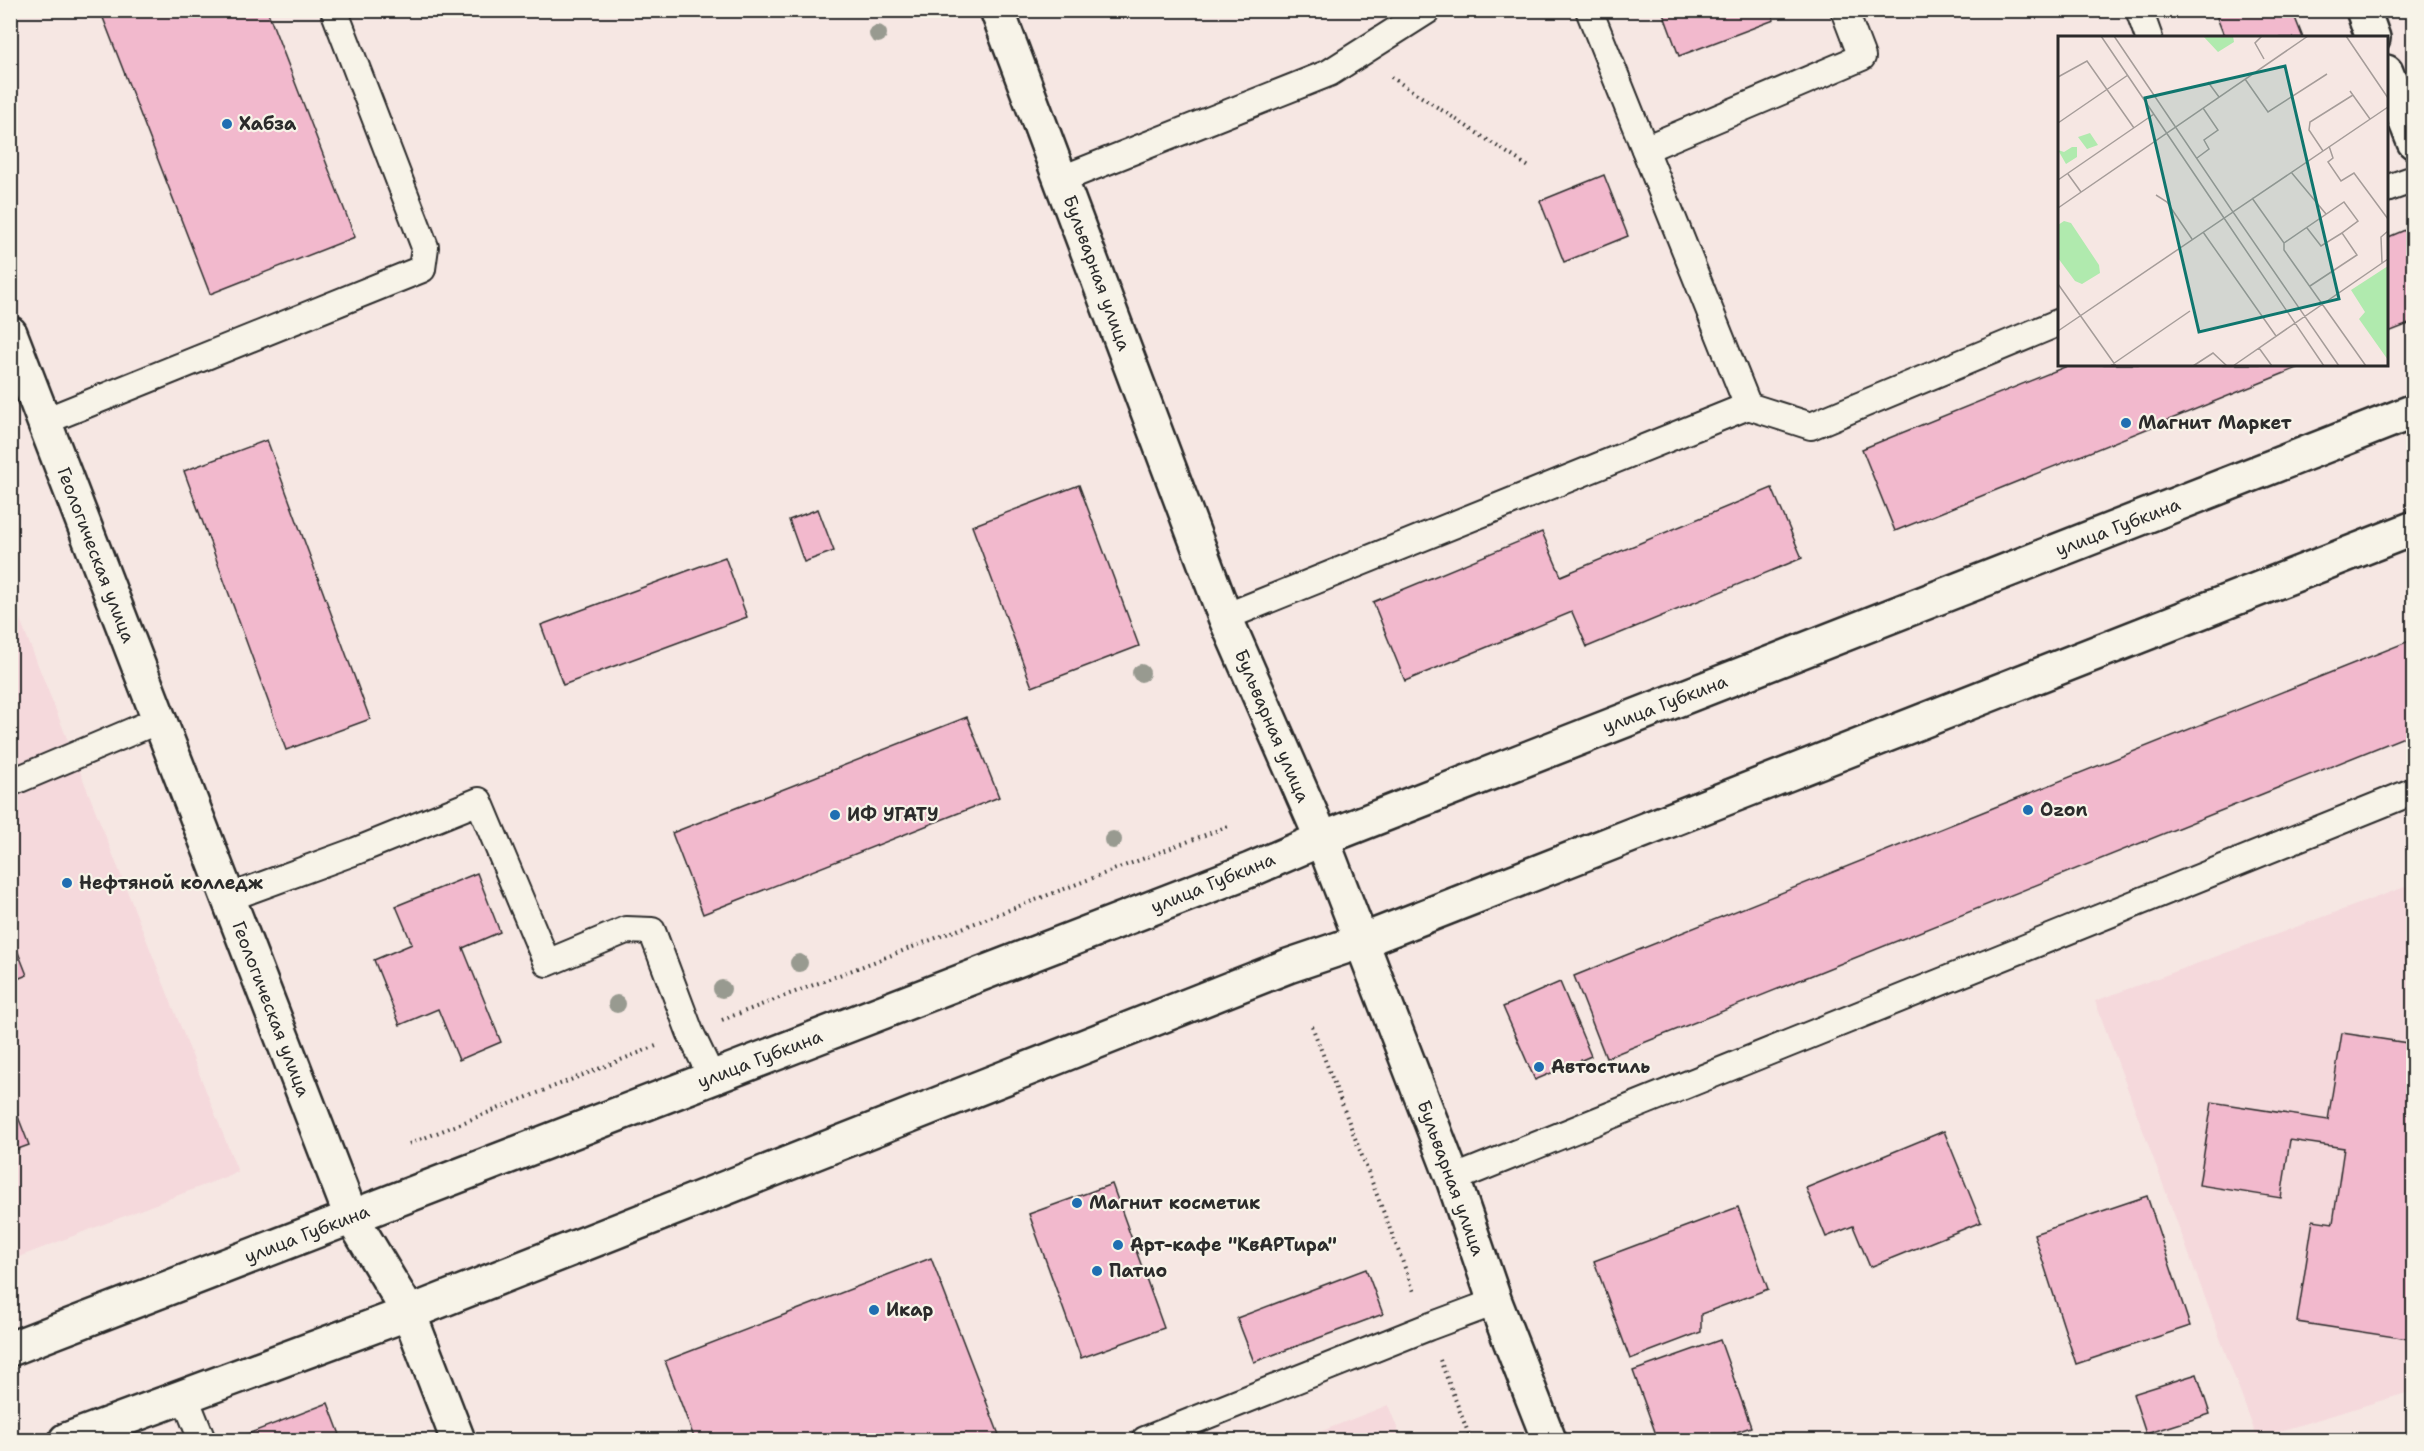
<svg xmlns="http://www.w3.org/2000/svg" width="2424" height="1451" font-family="'Shantell Sans',sans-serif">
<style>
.built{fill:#f5d9dc}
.building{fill:#f2b9cd;stroke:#2b2b2b;stroke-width:1.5}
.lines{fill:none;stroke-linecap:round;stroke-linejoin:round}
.lane-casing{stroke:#2b2b2b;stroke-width:30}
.street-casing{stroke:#2b2b2b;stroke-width:38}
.secondary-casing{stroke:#2b2b2b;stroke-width:38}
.path{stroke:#2b2b2b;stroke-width:4;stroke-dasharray:1.5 4.5;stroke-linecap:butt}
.lane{stroke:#f7f3e8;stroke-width:26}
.street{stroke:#f7f3e8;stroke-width:33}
.secondary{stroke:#f7f3e8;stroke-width:33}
.tree{fill:#989a90}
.poi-dot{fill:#1f6fb2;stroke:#f7f3e8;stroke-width:2}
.labels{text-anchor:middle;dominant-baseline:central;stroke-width:4.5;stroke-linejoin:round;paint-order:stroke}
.poi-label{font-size:18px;font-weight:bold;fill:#2b2b2b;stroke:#f7f3e8;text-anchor:start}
.street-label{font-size:18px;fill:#2b2b2b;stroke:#f7f3e8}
.inset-road{fill:none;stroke:#a59c99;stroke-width:1.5}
.view{fill:#0f766e;fill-opacity:0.15;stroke:#0f766e;stroke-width:3}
.inset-edge{fill:none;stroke:#2b2b2b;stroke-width:3}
</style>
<rect width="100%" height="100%" fill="#f6e7e3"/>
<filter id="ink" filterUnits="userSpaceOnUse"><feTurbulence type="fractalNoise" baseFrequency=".0167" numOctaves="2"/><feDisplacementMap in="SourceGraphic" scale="12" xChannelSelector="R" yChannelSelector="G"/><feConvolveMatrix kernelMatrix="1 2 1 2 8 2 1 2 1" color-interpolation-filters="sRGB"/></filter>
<g filter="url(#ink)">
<g class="built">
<path d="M10 594 238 1172 11 1260H10Z"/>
<path d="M2413 884V1391L2257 1438 2095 1001Z"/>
<path d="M1388 1405 1402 1440H1299Z"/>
</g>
<g class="building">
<path d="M100 10H267L355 237 210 294Z"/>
<path d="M1662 10H1771L1774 20 1679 56Z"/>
<path d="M2214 10H2292L2303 38H2225Z"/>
<path d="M1604 175 1628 236 1564 262 1540 201Z"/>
<path d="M2405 230 2414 251V322L2386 333V238Z"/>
<path d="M2072 364H2307L1895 531 1862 449Z"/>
<path d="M267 440 370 719 286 750 184 471Z"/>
<path d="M1079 485 1139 646 1032 687 972 526Z"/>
<path d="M1772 488 1802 558 1587 647 1572 612 1405 681 1373 602 1542 532 1561 576Z"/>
<path d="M818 509 834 551 804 562 789 520Z"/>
<path d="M725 557 747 617 563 685 541 625Z"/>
<path d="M2414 639V733L1606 1058 1574 976Z"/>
<path d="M967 717 999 797 703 914 672 833Z"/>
<path d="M477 873 500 932 463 948 501 1042 459 1060 438 1009 400 1025 374 960 412 944 396 906Z"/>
<path d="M10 932 27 975 10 982Z"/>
<path d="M1560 982 1591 1056 1535 1080 1503 1007Z"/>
<path d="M2342 1033 2414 1044V1340L2297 1322 2313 1220 2333 1223 2344 1148 2290 1140 2281 1198 2199 1185 2212 1102 2328 1120Z"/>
<path d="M10 1096 29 1145 10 1152Z"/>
<path d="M1944 1131 1981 1222 1870 1267 1853 1226 1826 1237 1806 1188Z"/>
<path d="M1112 1184 1164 1328 1081 1358 1029 1214Z"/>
<path d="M2147 1196 2190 1326 2076 1364 2034 1234Z"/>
<path d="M1738 1207 1768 1289 1701 1314V1332L1630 1359 1594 1261Z"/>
<path d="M931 1258 1001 1440H695L665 1361Z"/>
<path d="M1366 1269 1383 1314 1254 1362 1237 1318Z"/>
<path d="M1720 1340 1751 1427 1713 1440H1658L1633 1371Z"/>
<path d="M2197 1374 2210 1414 2146 1434 2133 1394Z"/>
<path d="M328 1403 342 1440H241L240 1437Z"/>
</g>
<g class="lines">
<g class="lane-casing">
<g id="lane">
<path d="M1589 10 1748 406"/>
<path d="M2139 10 2149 38"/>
<path d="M1645 149 1862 57 1844 10"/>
<path d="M1062 179 1329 73 1428 10"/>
<path d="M2386 189 2414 179"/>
<path d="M45 421 422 269 425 247 334 10"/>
<path d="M1225 617 1748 406 1811 426 2060 322"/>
<path d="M10 783 159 720"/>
<path d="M228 898 356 851 479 801 547 963 626 930 652 931 690 1032 712 1078"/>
<path d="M1453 1179 2414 791"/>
<path d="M184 1395 202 1440"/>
<path d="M1145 1440 1428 1327 1495 1302"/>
</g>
</g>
<g class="street-casing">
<g id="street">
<path d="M997 10 1225 617 1322 839"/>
<path d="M2363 10 2373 38"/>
<path d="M2386 72 2414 142"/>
<path d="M10 333 351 1216 409 1313 458 1440"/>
</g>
</g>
<g class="secondary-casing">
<g id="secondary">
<path d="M1322 839 1453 1179 1495 1302 1549 1440"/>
<path d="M10 1349 1250 870 1322 839 2414 411"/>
<path d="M66 1440 409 1313 1288 966 1362 941 2414 528"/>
</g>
</g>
<g class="path">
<path d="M1391 77 1529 167"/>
<path d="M722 1020 1231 825"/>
<path d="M1312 1026 1415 1294"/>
<path d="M409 1144 656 1046"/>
<path d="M1440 1360 1471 1440"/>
</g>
<use href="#lane" class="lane"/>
<use href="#street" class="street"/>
<use href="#secondary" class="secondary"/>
</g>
<g class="tree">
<circle cx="878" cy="34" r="9"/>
<circle cx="1141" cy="673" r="9"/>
<circle cx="1113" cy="840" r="9"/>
<circle cx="799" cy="963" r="9"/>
<circle cx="722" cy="989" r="9"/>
<circle cx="617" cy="1004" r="9"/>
</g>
</g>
<g class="poi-dot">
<circle cx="227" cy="124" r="6"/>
<circle cx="2126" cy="423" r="6"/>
<circle cx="2028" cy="810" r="6"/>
<circle cx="835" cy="815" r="6"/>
<circle cx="67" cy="883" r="6"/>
<circle cx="1539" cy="1067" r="6"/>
<circle cx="1077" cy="1203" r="6"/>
<circle cx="1118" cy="1245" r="6"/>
<circle cx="1097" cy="1271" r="6"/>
<circle cx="874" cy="1310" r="6"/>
</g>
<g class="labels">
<g class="poi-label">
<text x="239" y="124">Хабза</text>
<text x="2138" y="423">Магнит Маркет</text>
<text x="2040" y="810">Ozon</text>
<text x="847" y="815">ИФ УГАТУ</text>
<text x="79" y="883">Нефтяной колледж</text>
<text x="1551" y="1067">Автостиль</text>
<text x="1089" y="1203">Магнит косметик</text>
<text x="1130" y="1245">Арт-кафе "КвАРТира"</text>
<text x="1109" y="1271">Патио</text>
<text x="886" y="1310">Икар</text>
</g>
<g class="street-label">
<text transform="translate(1097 273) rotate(70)">Бульварная улица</text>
<text transform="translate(2118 527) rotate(-21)">улица Губкина</text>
<text transform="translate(96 555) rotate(69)">Геологическая улица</text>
<text transform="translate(1665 704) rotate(-21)">улица Губкина</text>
<text transform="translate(1272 726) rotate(67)">Бульварная улица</text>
<text transform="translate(1213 883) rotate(-22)">улица Губкина</text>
<text transform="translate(271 1009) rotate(69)">Геологическая улица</text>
<text transform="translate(760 1059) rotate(-21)">улица Губкина</text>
<text transform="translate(1451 1178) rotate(70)">Бульварная улица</text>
<text transform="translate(307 1234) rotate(-21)">улица Губкина</text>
</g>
</g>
<g transform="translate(2058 36)">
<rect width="330" height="330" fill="#f6e7e3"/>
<path d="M145 0H175L176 6 160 16ZM32 97 40 109 29 113 20 101ZM14 111H19V121L8 128 0 114 6 116ZM6 185 13 187 41 229 42 237 24 248 17 245 0 222V189ZM330 230V324L301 283 307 276 293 254Z" fill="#b0eaae"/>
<path class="inset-road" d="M43 0 166 182M204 0 197 7 206 23M288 0 330 62M0 41 29 25 76 92M187 43 210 76 269 38M150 46 161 61M292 55 312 83M0 87 70 39M271 110 275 122 270 126 283 145 296 137 330 183M265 115 251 94 252 86 295 59M139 122 151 113 146 104 160 94 145 72M233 136 268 178M10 138 23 156M0 144 96 78M98 159 109 166 134 203M194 162 226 207V214L308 330M0 172 250 0M166 182 266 330M249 192 263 210 284 197M145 196 218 300M226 207 286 166 300 185 284 197 299 219 252 250M324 227 323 201 330 195M0 248 58 330M0 295 175 176 56 0M201 312 214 330M52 330 132 275M135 330 155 317 169 330M175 330 330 223M281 330 175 176 330 71"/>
<path class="view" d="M227 30 281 263 141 296 87 62Z"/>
<rect width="330" height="330" class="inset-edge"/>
</g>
<rect width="2424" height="1451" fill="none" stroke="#f7f3e8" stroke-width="36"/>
<rect x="18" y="18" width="2388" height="1415" fill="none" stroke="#2b2b2b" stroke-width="2" filter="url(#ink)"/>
</svg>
